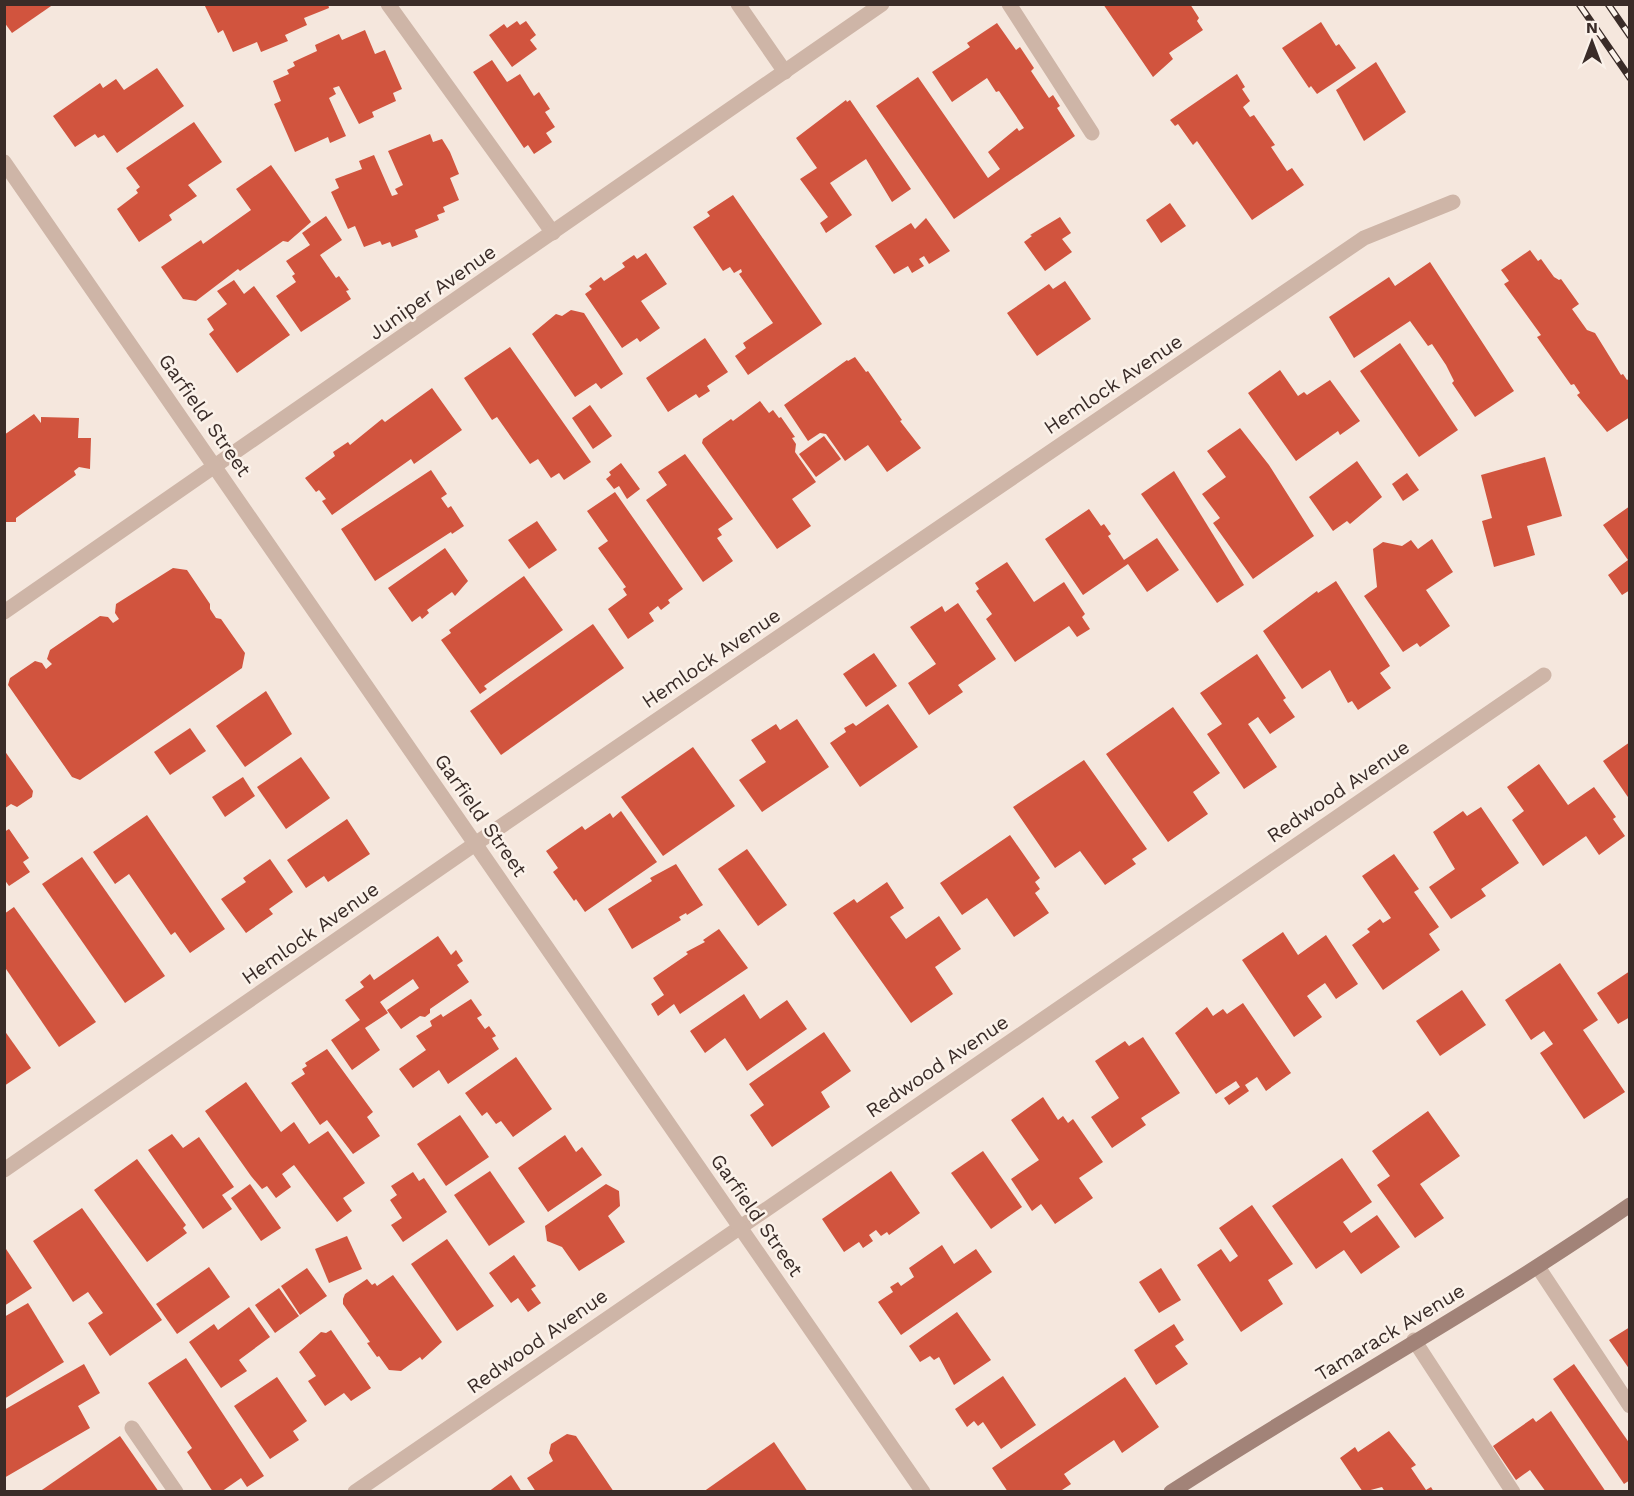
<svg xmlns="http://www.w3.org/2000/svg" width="1634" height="1496" font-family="'Work Sans',sans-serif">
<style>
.building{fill:#d1543e}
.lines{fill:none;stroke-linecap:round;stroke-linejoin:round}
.service{stroke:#ceb5a7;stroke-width:15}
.minor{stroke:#ceb5a7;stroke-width:15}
.tertiary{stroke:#ceb5a7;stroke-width:15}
.secondary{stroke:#a28378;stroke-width:15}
.rail-casing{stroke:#3a2c28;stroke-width:7}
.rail{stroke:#fbf2ea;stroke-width:4.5;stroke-dasharray:14;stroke-linecap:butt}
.labels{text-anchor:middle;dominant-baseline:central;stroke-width:5;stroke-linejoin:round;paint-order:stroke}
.street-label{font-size:20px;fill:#3a2c28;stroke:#fbf2ea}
</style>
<rect width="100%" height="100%" fill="#f5e7dd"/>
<g class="building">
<path d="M4 4H54L12 33 4 22Z"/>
<path d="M204 4H328L329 8 304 18 307 25 285 35 288 41 261 52 257 42 233 52 223 30 218 33Z"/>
<path d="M1103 4H1190L1199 18 1197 21 1203 30 1169 53 1173 59 1153 77Z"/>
<path d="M517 21 520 25 526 21 536 35 530 40 537 49 512 67 489 35 504 24 507 28Z"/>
<path d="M1321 22 1336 46 1339 44 1356 68 1317 94 1311 86 1309 88 1282 48Z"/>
<path d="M997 23 1016 50 1020 47 1034 68 1031 71 1049 98 1053 95 1060 106 1057 108 1075 136 954 219 876 106 918 77 988 178 1000 169 988 152 1017 128 1019 131 1024 128 999 91 996 92 987 78 952 102 932 72 970 47 967 43Z"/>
<path d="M365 30 375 54 385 50 402 89 393 93 396 101 372 112 374 117 359 124 339 86 333 88 336 94 329 98 346 136 330 143 328 137 295 152 274 104 281 101 273 81 289 74 287 70 295 66 293 62 317 51 315 45 339 34 342 40Z"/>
<path d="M492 60 507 82 520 74 534 96 539 92 550 109 545 112 555 127 546 133 552 142 534 154 528 145 524 148 473 72Z"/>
<path d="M1376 62 1406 112 1364 141 1336 90Z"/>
<path d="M157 68 184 106 117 153 104 135 98 138 95 134 75 147 53 116 100 83 103 88 116 79 124 90Z"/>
<path d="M1237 74 1245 87 1242 89 1250 101 1243 107 1250 117 1254 115 1275 145 1271 147 1287 171 1292 168 1304 185 1252 220 1197 141 1193 145 1178 124 1175 126 1170 120Z"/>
<path d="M846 100 847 102 850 100 911 189 892 202 866 159 830 183 852 215 826 233 820 223 828 217 800 179 817 168 796 138Z"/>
<path d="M194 122 222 162 188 185 197 196 169 215 172 220 139 242 117 209 138 193 136 190 140 187 126 168Z"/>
<path d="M430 134 433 142 442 139 450 152 459 174 450 178 459 200 443 207 445 212 437 215 439 220 415 230 418 237 392 247 390 242 382 245 380 241 364 247 355 226 348 229 331 192 339 188 335 179 362 169 359 161 374 155 392 196 398 194 395 189 403 185 388 151Z"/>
<path d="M271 165 311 222 288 242 283 241 240 271 238 269 196 301 183 299 161 267 201 240 203 244 251 210 236 189Z"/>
<path d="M733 195 822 324 748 375 735 356 746 348 743 343 773 323 739 274 742 272 741 269 734 273 730 267 723 271 693 227 710 216 707 212Z"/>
<path d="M1170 203 1186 226 1161 243 1146 220Z"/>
<path d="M326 216 342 240 320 255 336 278 339 276 349 290 346 291 351 299 301 332 276 296 296 282 292 276 295 274 286 261 310 245 302 233Z"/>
<path d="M1060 217 1071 233 1062 239 1072 252 1045 271 1024 242 1032 236 1030 235Z"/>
<path d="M926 218 950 251 929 264 924 256 919 259 924 266 912 273 908 266 894 274 875 246 911 223 915 229Z"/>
<path d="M1530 250 1538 261 1541 259 1554 277 1559 280 1561 279 1579 304 1572 309 1587 330 1595 333 1621 375 1623 374 1627 380 1630 378V417L1607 432 1577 395 1580 393 1574 384 1571 385 1537 337 1541 335 1504 284 1509 281 1501 270Z"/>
<path d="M646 253 667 284 641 301 660 328 640 342 637 338 622 348 585 294 592 289 589 286 601 277 604 281 625 267 622 263 634 255 637 259Z"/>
<path d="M1430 262 1514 391 1475 417 1452 383 1454 381 1446 365 1432 344 1428 346 1410 321 1354 358 1329 317 1389 277 1395 286Z"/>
<path d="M234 280 244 294 254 286 290 335 237 373 209 334 214 330 207 319 227 304 217 291Z"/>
<path d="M1065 281 1091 319 1037 356 1007 313 1049 284 1053 289Z"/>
<path d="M571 310 584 313 623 374 601 389 596 383 575 397 532 334 556 314 562 316Z"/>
<path d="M705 338 728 372 707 386 710 391 699 398 696 394 668 412 646 378Z"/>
<path d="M1400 343 1458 430 1419 457 1360 371Z"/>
<path d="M510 347 591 462 564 480 559 473 551 478 538 459 530 464 497 417 492 420 464 378Z"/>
<path d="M855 357 866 372 868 371 902 420 900 421 921 448 887 472 868 445 845 461 826 434 820 433 808 441 784 405 847 360 848 361Z"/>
<path d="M1280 370 1298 396 1304 392 1307 395 1330 380 1360 421 1340 435 1338 431 1296 461 1248 393Z"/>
<path d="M432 388 462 430 414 464 411 459 332 515 322 501 326 499 319 490 316 492 305 478 335 456 333 452 348 442 350 445 382 419 385 422Z"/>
<path d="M760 401 769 413 773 410 779 418 781 417 795 437 792 438 796 444 795 452 816 482 792 499 811 526 777 549 702 443 703 439 731 419 733 421Z"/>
<path d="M590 405 612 436 593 449 572 418Z"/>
<path d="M34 414 41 423V417L79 418 78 438H91L90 469 79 467 74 471 76 475 16 518V522H4V435Z"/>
<path d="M1240 428 1269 465 1314 536 1253 579 1213 523 1220 518 1202 494 1226 477 1207 451Z"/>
<path d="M824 436 841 459 816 477 799 454Z"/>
<path d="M685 454 733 519 718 529 722 535 717 538 733 561 703 582 646 500 667 485 658 472Z"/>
<path d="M1545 457 1562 516 1527 526 1535 555 1494 567 1482 521 1492 518 1481 475Z"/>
<path d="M1357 461 1382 497 1350 524 1347 521 1333 531 1309 497Z"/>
<path d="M621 463 640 489 627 499 619 486 614 489 606 479 611 475 609 472Z"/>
<path d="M431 470 447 494 441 498 448 508 451 506 464 526 452 534 451 532 375 581 341 529Z"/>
<path d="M1174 471 1244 585 1217 603 1141 494Z"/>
<path d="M1407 473 1419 490 1403 501 1392 484Z"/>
<path d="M615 492 683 589 668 600 670 603 661 610 658 606 649 613 654 621 628 639 608 609 627 595 623 589 626 587 598 548 608 541 587 511Z"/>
<path d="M1630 506V590L1622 595 1608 575 1628 560 1603 525Z"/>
<path d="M1089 509 1101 526 1104 524 1111 534 1108 536 1124 560 1157 538 1179 570 1147 592 1128 564 1083 595 1045 539Z"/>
<path d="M537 521 557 550 529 569 508 540Z"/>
<path d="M1432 539 1453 572 1426 590 1450 626 1420 647 1417 643 1403 652 1364 596 1377 587 1373 549 1383 542 1402 546 1411 540 1418 549Z"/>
<path d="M445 548 468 581 455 596 452 592 427 610 429 613 422 619 420 616 412 622 388 588Z"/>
<path d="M1007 562 1034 602 1064 582 1085 614 1082 617 1090 629 1077 637 1069 626 1015 662 986 619 992 614 976 591 979 589 975 583Z"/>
<path d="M173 568 187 570 210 604V609L216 618 221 619 245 653 242 668 80 780 72 777 8 685 10 678 35 661 42 663 46 669 52 664 47 659 50 650 100 616 108 617 113 623 119 619 115 613 116 604Z"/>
<path d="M524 576 563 630 484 686 487 689 480 694 441 640 451 633 449 630Z"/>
<path d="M1336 581 1390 666 1380 673 1391 688 1358 710 1352 701 1348 703 1330 670 1302 689 1263 631 1317 591 1318 593Z"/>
<path d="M958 603 996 659 958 685 963 692 929 715 908 683 936 664 910 627 942 606 945 612Z"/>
<path d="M593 624 624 668 501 755 470 711Z"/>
<path d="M874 653 897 686 866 707 843 674Z"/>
<path d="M1257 654 1286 698 1283 700 1295 717 1270 734 1258 717 1248 724 1277 767 1244 789 1207 734 1222 724 1200 693Z"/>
<path d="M266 691 292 734 245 767 216 726Z"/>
<path d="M888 704 918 747 860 787 830 743 846 732 844 728 853 723 856 726Z"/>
<path d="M1173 707 1220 773 1193 792 1208 814 1168 842 1106 754Z"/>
<path d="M797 719 829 767 762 812 739 780 766 762 751 740 776 724 780 730Z"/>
<path d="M190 728 206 751 170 775 154 752Z"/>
<path d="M1630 742V800L1603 761Z"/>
<path d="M693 747 735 806 663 856 621 797Z"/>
<path d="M4 750 33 791 32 797 17 807 11 804 4 809Z"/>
<path d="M301 757 330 798 286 829 257 787Z"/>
<path d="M1084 760 1147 849 1132 859 1136 864 1105 885 1080 851 1055 868 1013 807Z"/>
<path d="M1539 764 1568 805 1594 787 1616 817 1613 819 1625 836 1599 855 1586 836 1543 866 1512 820 1524 811 1507 787Z"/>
<path d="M243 777 255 796 225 817 212 797Z"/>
<path d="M1481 807 1519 863 1481 889 1486 896 1451 919 1429 887 1455 869 1433 832 1463 811 1467 816Z"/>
<path d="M621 811 657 862 585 912 576 899 574 901 553 872 558 868 546 851 582 826 585 830 610 813 613 818Z"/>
<path d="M147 815 225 929 190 953 175 932 171 935 129 874 115 884 93 852Z"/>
<path d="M347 819 370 854 328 882 324 876 306 888 287 860Z"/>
<path d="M9 829 29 858 23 862 30 872 9 886 4 879V832Z"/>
<path d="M1010 835 1040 878 1035 882 1040 889 1035 893 1049 913 1014 937 987 898 962 915 940 883Z"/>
<path d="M747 849 787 905 758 926 718 869Z"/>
<path d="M1394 854 1419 889 1414 892 1439 927 1429 934 1440 950 1383 990 1352 945 1370 932 1367 929 1380 919 1383 923 1391 918 1362 876Z"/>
<path d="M82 857 165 976 125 1003 42 884Z"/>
<path d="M270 859 293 892 269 909 273 914 246 933 221 899 246 882 243 878Z"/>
<path d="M676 864 703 905 687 915 686 913 679 917 681 920 632 949 608 909 652 881 650 878Z"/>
<path d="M887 882 904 908 890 917 906 939 939 916 961 949 935 967 953 994 911 1023 833 913 854 899 857 903Z"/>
<path d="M14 907 96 1022 59 1047 4 966V914Z"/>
<path d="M719 929 748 968 680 1014 674 1004 658 1016 651 1004 664 995 653 978 688 954 686 952 705 942 703 940Z"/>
<path d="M1283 932 1298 955 1326 935 1358 984 1336 999 1325 983 1307 996 1322 1017 1294 1037 1242 960Z"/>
<path d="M438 936 451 955 456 950 463 961 457 965 469 982 430 1009V1013L425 1017 420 1016 401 1029 387 1010 419 988 413 979 380 1002 388 1013 365 1028 380 1050 352 1070 331 1040 360 1020 345 1000 364 987 360 982 370 974 374 980Z"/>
<path d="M1560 963 1598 1020 1583 1030 1625 1092 1584 1119 1540 1053 1553 1044 1544 1031 1531 1040 1505 1000Z"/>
<path d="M1630 971V1017L1618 1024 1597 993Z"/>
<path d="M1462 990 1486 1025 1440 1056 1416 1021Z"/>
<path d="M744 994 760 1019 787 1000 807 1029 747 1071 725 1038 705 1053 690 1031Z"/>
<path d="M471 999 482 1015 477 1018 485 1029 489 1026 496 1036 492 1038 499 1049 448 1084 439 1070 413 1088 399 1069 426 1050 416 1036 432 1026 430 1021 441 1014 443 1017Z"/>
<path d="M1243 1003 1291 1073 1266 1091 1257 1077 1245 1085 1249 1091 1229 1105 1224 1098 1240 1087 1236 1081 1216 1094 1175 1033 1207 1007 1213 1016 1223 1009 1227 1014Z"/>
<path d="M4 1030 31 1068 4 1086Z"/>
<path d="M824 1032 851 1071 821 1092 830 1107 772 1147 750 1115 764 1105 749 1084Z"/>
<path d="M1143 1037 1180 1093 1141 1118 1146 1125 1112 1148 1091 1117 1119 1098 1095 1061 1125 1041 1129 1046Z"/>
<path d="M327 1049 373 1112 367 1117 380 1136 353 1154 327 1120 320 1125 291 1083 305 1074 302 1069 307 1066 305 1063Z"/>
<path d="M516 1057 552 1109 513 1137 501 1121 496 1124 487 1112 482 1116 465 1093Z"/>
<path d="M246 1082 281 1132 294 1122 309 1144 328 1131 365 1183 343 1198 352 1211 337 1222 294 1165 282 1174 291 1187 276 1198 267 1186 262 1189 251 1176 205 1111Z"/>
<path d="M1043 1097 1058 1120 1063 1116 1068 1123 1073 1119 1103 1162 1079 1178 1093 1198 1055 1224 1041 1204 1032 1211 1011 1179 1039 1160 1011 1120Z"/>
<path d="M1428 1111 1460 1156 1420 1184 1444 1218 1415 1238 1377 1185 1390 1176 1372 1151Z"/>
<path d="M460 1115 489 1157 446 1186 417 1144Z"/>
<path d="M172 1134 183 1148 199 1137 234 1187 222 1195 232 1209 203 1229 148 1150Z"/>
<path d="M565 1135 576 1152 582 1147 602 1175 548 1212 518 1168Z"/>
<path d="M983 1151 1022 1207 991 1229 951 1173Z"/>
<path d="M1342 1158 1372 1202 1343 1222 1351 1233 1377 1215 1400 1247 1361 1274 1344 1250 1316 1269 1272 1206Z"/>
<path d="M137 1159 186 1225 183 1228 187 1233 147 1262 94 1190Z"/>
<path d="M490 1171 525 1222 489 1246 454 1195Z"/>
<path d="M891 1171 920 1213 889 1235 887 1232 881 1236 876 1230 869 1235 873 1241 863 1248 859 1242 844 1252 822 1219Z"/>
<path d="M413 1172 419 1181 424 1178 447 1212 403 1242 391 1225 402 1218 390 1200 397 1195 391 1186Z"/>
<path d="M250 1184 281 1228 261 1241 231 1198Z"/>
<path d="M606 1184 619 1191 620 1206 608 1216 625 1242 579 1271 562 1247 547 1241 545 1226Z"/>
<path d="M1252 1205 1293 1264 1268 1280 1283 1304 1241 1332 1197 1265 1221 1249 1230 1262 1238 1256 1219 1228Z"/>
<path d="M82 1208 162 1320 110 1356 88 1323 103 1313 88 1292 73 1302 33 1241Z"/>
<path d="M347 1236 362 1269 329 1283 315 1249Z"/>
<path d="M447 1239 494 1306 457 1331 411 1264Z"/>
<path d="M942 1245 954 1264 976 1249 992 1272 901 1335 878 1302 893 1292 890 1287 898 1282 901 1286 914 1277 909 1268Z"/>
<path d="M4 1246 32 1288 4 1306Z"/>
<path d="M514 1255 536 1286 531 1289 541 1303 528 1312 518 1298 511 1303 489 1273Z"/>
<path d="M209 1267 230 1297 177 1334 156 1304Z"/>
<path d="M307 1268 327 1296 300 1315 281 1286Z"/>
<path d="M1161 1268 1181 1300 1159 1313 1139 1282Z"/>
<path d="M393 1275 442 1342 422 1360 420 1357 401 1371 389 1370 379 1356 377 1357 367 1343 370 1342 343 1304V1299L345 1294 367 1279 372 1285 375 1283 377 1286Z"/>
<path d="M279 1288 299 1316 275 1333 255 1305Z"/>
<path d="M28 1303 64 1362 4 1399V1317Z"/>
<path d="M249 1307 270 1337 239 1360 247 1371 221 1388 189 1342 214 1324 218 1330Z"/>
<path d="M957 1312 991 1360 954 1385 939 1357 934 1360 930 1356 920 1362 909 1346Z"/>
<path d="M1174 1324 1184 1340 1175 1346 1188 1364 1156 1385 1134 1350Z"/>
<path d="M1630 1327V1370L1609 1340Z"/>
<path d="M331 1330 371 1388 351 1401 344 1393 325 1406 308 1381 316 1376 299 1352 321 1332 326 1333Z"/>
<path d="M186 1358 264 1476 247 1487 241 1478 221 1492H213L187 1452 192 1448 148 1383Z"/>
<path d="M84 1364 100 1393 78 1406 90 1428 4 1478V1410Z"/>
<path d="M1574 1364 1630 1444V1480L1624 1484 1553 1379Z"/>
<path d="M1003 1376 1036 1425 1001 1449 983 1422 978 1426 974 1421 967 1427 955 1409Z"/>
<path d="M277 1377 307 1421 293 1431 299 1440 270 1459 234 1406Z"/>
<path d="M1125 1377 1159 1427 1122 1453 1114 1440 1064 1474 1071 1484 1059 1492H1008L992 1468Z"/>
<path d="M1551 1411 1606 1492H1546L1530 1470 1516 1480 1493 1446 1533 1418 1536 1422Z"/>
<path d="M1389 1431 1416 1465 1411 1468 1426 1490 1431 1487 1434 1492H1385L1382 1487 1363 1492 1340 1458 1355 1447 1358 1452Z"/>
<path d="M567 1434 576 1436 614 1492H536L527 1478 553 1461 549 1453 551 1444Z"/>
<path d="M120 1436 159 1492H39Z"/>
<path d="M774 1442 808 1492H703Z"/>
<path d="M511 1475 522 1492H488Z"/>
</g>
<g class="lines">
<g class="service">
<path d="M388 4 553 233"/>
<path d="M738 4 785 72"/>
<path d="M1009 4 1092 133"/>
<path d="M1538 1267 1630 1406"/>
<path d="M1414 1340 1513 1492"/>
<path d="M132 1428 176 1492"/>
</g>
<g class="minor">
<path d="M4 612 882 4"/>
<path d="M4 1170 475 844 1364 238 1453 202"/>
<path d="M355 1492 1544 675"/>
</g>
<path class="tertiary" d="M4 162 923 1492"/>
<path class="secondary" d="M1171 1492C1322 1394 1481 1308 1630 1205"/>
<g class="rail-casing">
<g id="rail">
<path d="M1579 4 1630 78"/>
<path d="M1608 4 1630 36"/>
</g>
</g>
<use href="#rail" class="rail"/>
</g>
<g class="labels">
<g class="street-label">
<text transform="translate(432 292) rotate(-35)">Juniper Avenue</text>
<text transform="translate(1113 384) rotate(-34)">Hemlock Avenue</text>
<text transform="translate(205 415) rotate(55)">Garfield Street</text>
<text transform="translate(711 658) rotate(-34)">Hemlock Avenue</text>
<text transform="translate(1338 791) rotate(-34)">Redwood Avenue</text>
<text transform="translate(481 815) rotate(55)">Garfield Street</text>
<text transform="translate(310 933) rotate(-35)">Hemlock Avenue</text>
<text transform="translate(937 1066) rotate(-34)">Redwood Avenue</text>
<text transform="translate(757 1215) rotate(55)">Garfield Street</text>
<text transform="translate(1390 1332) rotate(-31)">Tamarack Avenue</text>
<text transform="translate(537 1341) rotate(-35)">Redwood Avenue</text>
</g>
</g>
<rect width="1634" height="1496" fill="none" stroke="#3a2c28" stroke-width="12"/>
<g transform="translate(1592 42)" stroke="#fbf2ea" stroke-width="4.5" paint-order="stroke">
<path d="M0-4.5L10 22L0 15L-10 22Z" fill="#3a2c28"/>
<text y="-9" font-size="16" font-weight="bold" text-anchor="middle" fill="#3a2c28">N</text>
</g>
</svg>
